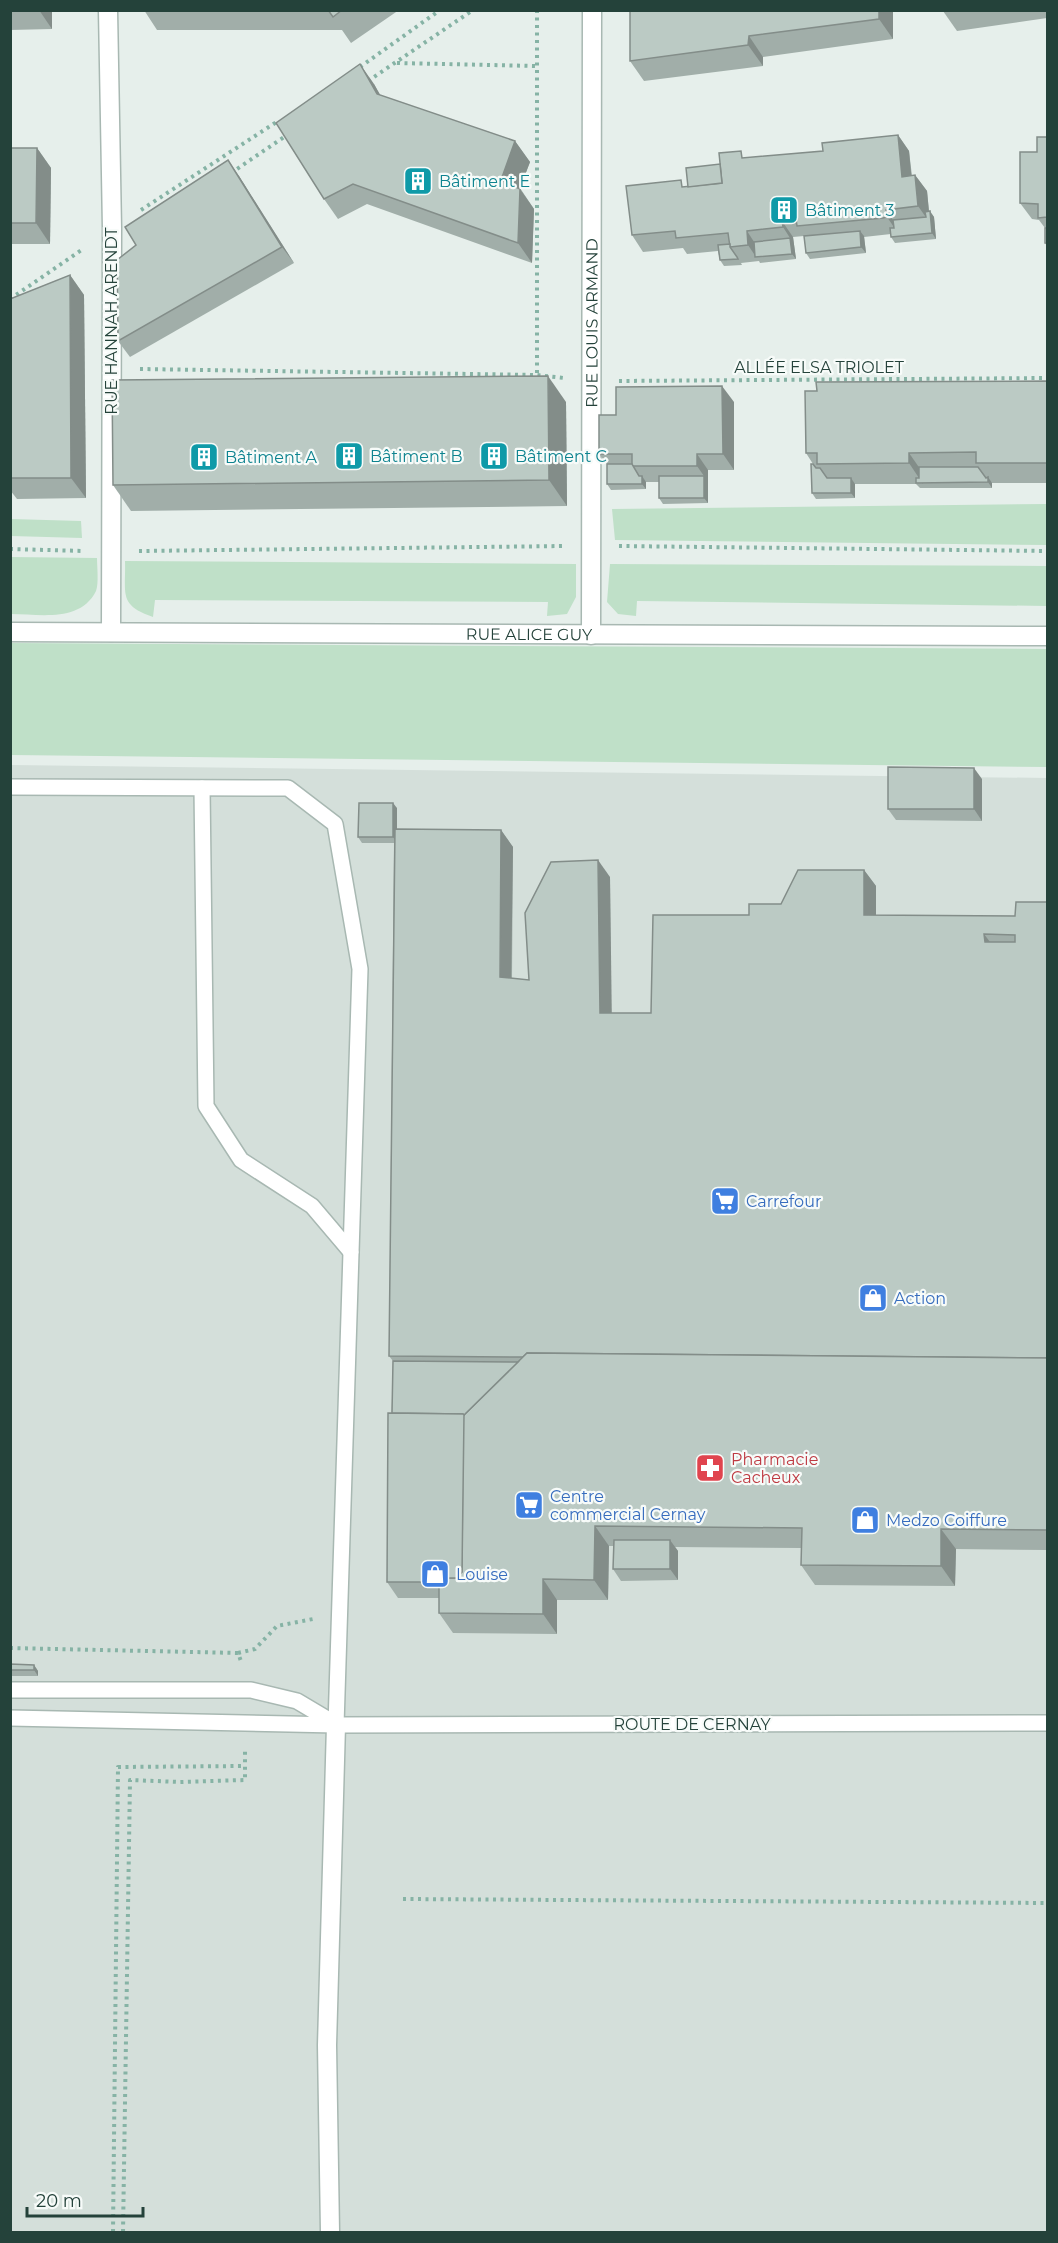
<svg xmlns="http://www.w3.org/2000/svg" width="1058" height="2243" font-family="Montserrat,sans-serif">
<style>
.built{fill:#d4dfda}
.green{fill:#bfe0c8}
.lines{fill:none;stroke-linecap:round;stroke-linejoin:round}
.service-casing{stroke:#a8b8b2;stroke-width:18}
.minor-casing{stroke:#a8b8b2;stroke-width:21}
.path{stroke:#86b3a5;stroke-width:4;stroke-dasharray:3 4.5;stroke-linecap:butt}
.service{stroke:#fff;stroke-width:15}
.minor{stroke:#fff;stroke-width:18}
.wall{fill:#a1aea9}
.shaded-wall{fill:#838d89}
.building{fill:#bbcac4;stroke:#838d89;stroke-width:1.5;fill-rule:evenodd}
.labels{text-anchor:middle;dominant-baseline:central;stroke-width:4.5;stroke-linejoin:round;paint-order:stroke}
.culture-label{font-size:16px;fill:#0d838f;stroke:#f7fbf9;text-anchor:start}
.street-label{font-size:16px;fill:#24423a;stroke:#f7fbf9}
.shop-label{font-size:16px;fill:#366cbe;stroke:#f7fbf9;text-anchor:start}
.health-label{font-size:16px;fill:#be3a42;stroke:#f7fbf9;text-anchor:start}
</style>
<rect width="100%" height="100%" fill="#e6efeb"/>
<path class="built" d="M11 765 1047 778V2232H11Z"/>
<g class="green">
<path d="M1047 504V545L615 540 612 509Z"/>
<path d="M11 519 81 521 82 538 11 536Z"/>
<path d="M11 557 97 558C97 567 99 583 96 591 80 623 39 614 11 614Z"/>
<path d="M125 561 576 564V597L567 614 547 616 548 602 155 600 153 617C118 605 126 594 125 561Z"/>
<path d="M610 564 1047 566V606L637 601 636 616 618 614 607 602Z"/>
<path d="M11 643 1047 649V767L11 755Z"/>
</g>
<g class="lines">
<g class="service-casing">
<g id="service">
<path d="M10 787 288 788 335 824 360 969 336 1725"/>
<path d="M202 788 206 1106 241 1160 312 1206 351 1252"/>
<path d="M10 1690H251L297 1701 334 1723"/>
<path d="M10 1718 336 1725 1048 1723"/>
</g>
</g>
<g class="minor-casing">
<g id="minor">
<path d="M108 10 112 229 111 632"/>
<path id="s1" d="M10 632 1048 636"/>
<path id="s2" d="M591 635 592 10"/>
<path d="M330 2232 327 2045 336 1725"/>
</g>
</g>
<g class="path">
<path d="M537 10V375"/>
<path d="M397 63 537 66"/>
<path d="M360 67 440 10"/>
<path d="M368 81 473 10"/>
<path d="M231 173 287 135"/>
<path d="M141 210 278 121"/>
<path d="M10 299 83 249"/>
<path d="M140 369 537 375 564 378"/>
<path d="M619 381 1048 378"/>
<path d="M619 546 1048 551"/>
<path d="M10 549 84 551"/>
<path d="M139 551 564 546"/>
<path d="M10 1648 238 1653 242 1664"/>
<path d="M238 1653 255 1649 277 1626 313 1619"/>
<path d="M403 1899 1048 1903"/>
<path d="M113 2232 118 1767 245 1766"/>
<path d="M123 2232 130 1780 180 1782 245 1780V1750"/>
</g>
<use href="#service" class="service"/>
<use href="#minor" class="minor"/>
</g>
<g class="wall">
<path d="M10 10H52V29L10 30Z"/>
<path d="M144 10H399L351 43 342 30H157Z"/>
<path d="M630 10H893V39L763 57V66L644 81 630 61Z"/>
<path d="M1047 10V18L957 31 943 11Z"/>
<path d="M374 84 380 95 515 141 530 162 520 188 534 209 532 263 367 204 338 219 324 199Z"/>
<path d="M898 135 909 151 912 176 915 175 927 191 929 211 934 217 936 239 895 243 891 237V234L864 237 866 253 810 259 806 253 804 236 793 237 796 259 760 263 759 261 741 263 742 265 724 266 720 260 718 251 687 254 683 248 643 252 632 235 686 187H688L720 164 746 158 823 151Z"/>
<path d="M1047 137V246L1045 243V228L1039 220 1032 219 1020 203Z"/>
<path d="M10 148H37L51 168 50 244H10Z"/>
<path d="M239 176 294 263 130 357 118 341Z"/>
<path d="M70 275 84 295 86 498 17 499 10 490V299Z"/>
<path d="M1047 381V483H992V488H920L916 484H855V498L816 499 812 493 813 464 806 453 817 391Z"/>
<path d="M566 402 567 506 131 511 113 485Z"/>
<path d="M734 402V470H708V503L663 504 659 498V482H646V489L611 490 607 484V464L599 454 616 414Z"/>
<path d="M982 779V821L896 820 888 809Z"/>
<path d="M397 808V829L501 830 513 847 512 978 529 980 610 877 611 1013H651L749 915 781 904 864 870 876 886V915L1015 916 1047 902V1550L956 1549 955 1586 815 1585 801 1565V1548L675 1547 678 1551V1580L621 1581 613 1569 614 1546H609L608 1600H557V1634L453 1633 439 1613V1598H398L387 1582 393 1361 389 1356 394 843H362L358 837Z"/>
<path d="M10 1664 34 1665 38 1671V1676H11Z"/>
</g>
<g class="shaded-wall">
<path d="M39 10H52V29Z"/>
<path d="M879 10H893V39L879 19Z"/>
<path d="M749 36 763 57V66L748 45Z"/>
<path d="M360 64 374 84 391 114 377 94Z"/>
<path d="M898 135 909 151 913 193 902 177Z"/>
<path d="M515 141 530 162 515 201 501 180Z"/>
<path d="M37 148 51 168 50 244 36 223Z"/>
<path d="M228 160 239 176 294 263 282 247Z"/>
<path d="M915 175 927 191 930 223 918 206Z"/>
<path d="M520 189 534 209 532 263 518 243Z"/>
<path d="M886 210 897 226 898 233 887 217Z"/>
<path d="M930 211 934 217 936 239 932 233Z"/>
<path d="M782 221 793 237 796 259 792 254 790 238 783 227Z"/>
<path d="M747 231 758 248 756 257 748 245Z"/>
<path d="M860 231 864 236 866 253 861 247Z"/>
<path d="M70 275 84 295 86 498 71 478Z"/>
<path d="M548 376 566 402 567 506 549 480Z"/>
<path d="M722 386 734 402V470L723 454Z"/>
<path d="M909 453 923 473V484L909 463Z"/>
<path d="M697 454 708 470V503L704 498V476L697 466Z"/>
<path d="M642 476 646 482V489L642 484Z"/>
<path d="M988 477 992 483V488L988 482Z"/>
<path d="M851 478 855 484V498L851 493Z"/>
<path d="M974 768 982 779V821L974 809Z"/>
<path d="M393 803 397 808V843L393 837Z"/>
<path d="M501 830 513 847 511 993 500 977Z"/>
<path d="M598 860 610 877 612 1029 600 1013Z"/>
<path d="M864 870 876 886V931L864 915Z"/>
<path d="M984 934 996 950 985 942Z"/>
<path d="M595 1526 609 1546 608 1600 594 1580Z"/>
<path d="M941 1529 956 1549 955 1586 941 1566Z"/>
<path d="M670 1540 678 1551V1580L670 1569Z"/>
<path d="M543 1579 557 1600V1634L543 1614Z"/>
<path d="M34 1665 38 1671V1676L34 1670Z"/>
</g>
<g class="building">
<path d="M328 10H342L333 17Z"/>
<path d="M630 10H879V19L749 36 748 45 630 61Z"/>
<path d="M360 64 377 94 515 141 501 180 520 189 518 243 353 184 324 199 276 123Z"/>
<path d="M898 135 902 177 915 175 918 206 886 210 887 217 883 218 797 226 796 219 782 221 783 227 747 231 748 245 730 247 728 233 676 238 675 231 632 235 626 186 681 180 682 187 722 183 719 153 741 151 742 158 823 151 822 143Z"/>
<path d="M1037 137H1047V217L1038 218V204L1020 203V152H1037Z"/>
<path d="M10 148H37L36 223H10Z"/>
<path d="M228 160 282 247 118 341 117 260 136 245 125 227Z"/>
<path d="M720 164 722 183 688 187 686 168Z"/>
<path d="M930 211 932 233 891 237 890 228H894L893 220 926 217 925 212Z"/>
<rect x="1045" y="228" width="2" height="15"/>
<path d="M860 231 861 247 806 253 804 236Z"/>
<path d="M790 238 792 254 755 257 754 242Z"/>
<path d="M730 244V247L737 257 738 259 720 260 718 245Z"/>
<path d="M70 275 71 478H10V299Z"/>
<path d="M548 376 549 480 113 485 112 380Z"/>
<path d="M1047 381V463H976V452L909 453V463L817 464V453H806L805 391H817L816 382Z"/>
<path d="M722 386 723 454H697V466H632V454H599V415H616V387Z"/>
<path d="M607 464H632L639 476H642V484H607Z"/>
<path d="M811 464H813L816 468H820L827 478H851V493H812Z"/>
<path d="M919 467H978L986 478 988 477V482L916 483V478H919Z"/>
<rect x="659" y="476" width="45" height="22"/>
<path d="M888 767 974 768V809H888Z"/>
<path d="M359 803H393V837H358Z"/>
<path d="M395 829 501 830 500 977 529 980 525 913 551 862 598 860 600 1013H651L653 915H749V904H781L798 870H864V915L1015 916 1016 902H1047V1358L527 1353 523 1357 389 1356ZM984 934 1015 935V942H985Z"/>
<path d="M527 1353 1047 1358V1530L941 1529V1566L801 1565 802 1528 595 1526 594 1580 543 1579V1614L439 1613V1578H456L462 1572 463 1416Z"/>
<path d="M393 1361 518 1362 464 1415 463 1414 392 1413Z"/>
<path d="M388 1413 463 1414 464 1415 462 1572 456 1578H439V1582H387Z"/>
<path d="M614 1540H670V1569H613Z"/>
<path d="M10 1664 34 1665V1670H10Z"/>
</g>
<defs>
<g id="building-square" transform="scale(1.5)"><rect x="-9" y="-9" width="18" height="18" rx="4" fill="#0f9aa8" stroke="#f7fbf9"/><path d="M-4-6H4V6H1V3H-1V6H-4ZM-2.5-4.3h1.7v1.8h-1.7ZM.8-4.3h1.7v1.8H.8ZM-2.5-1h1.7V.8h-1.7ZM.8-1h1.7V.8H.8Z" fill="#fff"/></g>
<g id="supermarket-square" transform="scale(1.5)"><rect x="-9" y="-9" width="18" height="18" rx="4" fill="#3f7fe0" stroke="#f7fbf9"/><path d="M-6-5.5h2.5l.6 2H6L4.5 2H-2.5L-4.4-4H-6ZM-1.5 3.2a1.3 1.3 0 1 0 .1 0ZM3 3.2a1.3 1.3 0 1 0 .1 0Z" fill="#fff"/></g>
<g id="shop-square" transform="scale(1.5)"><rect x="-9" y="-9" width="18" height="18" rx="4" fill="#3f7fe0" stroke="#f7fbf9"/><path d="M-5-2.5h2.3a2.7 3.5 0 0 1 5.4 0H5L5.5 6h-11ZM-1.5-2.5h3a1.5 2.3 0 0 0-3 0Z" fill="#fff"/></g>
<g id="pharmacy-square" transform="scale(1.5)"><rect x="-9" y="-9" width="18" height="18" rx="4" fill="#e0444e" stroke="#f7fbf9"/><path d="M-2-6h4v4h4v4h-4v4h-4v-4h-4v-4h4Z" fill="#fff"/></g>
</defs>
<g fill-rule="evenodd">
<use href="#building-square" x="418" y="181"/>
<use href="#building-square" x="784" y="210"/>
<use href="#building-square" x="349" y="456"/>
<use href="#building-square" x="494" y="456"/>
<use href="#building-square" x="204" y="457"/>
<use href="#supermarket-square" x="725" y="1201"/>
<use href="#shop-square" x="873" y="1298"/>
<use href="#pharmacy-square" x="710" y="1468"/>
<use href="#supermarket-square" x="529" y="1505"/>
<use href="#shop-square" x="865" y="1520"/>
<use href="#shop-square" x="435" y="1574"/>
</g>
<g class="labels">
<g class="culture-label">
<text x="439" y="181">Bâtiment E</text>
<text x="805" y="210">Bâtiment 3</text>
<text x="370" y="456">Bâtiment B</text>
<text x="515" y="456">Bâtiment C</text>
<text x="225" y="457">Bâtiment A</text>
</g>
<g class="street-label">
<text transform="translate(111 321) rotate(-90)">RUE HANNAH ARENDT</text>
<text stroke="none"><textPath href="#s2" startOffset="312">RUE LOUIS ARMAND</textPath></text>
<text x="819" y="367">ALLÉE ELSA TRIOLET</text>
<text stroke="none"><textPath href="#s1" startOffset="519">RUE ALICE GUY</textPath></text>
<text x="692" y="1724">ROUTE DE CERNAY</text>
</g>
<g class="shop-label">
<text x="746" y="1201">Carrefour</text>
<text x="894" y="1298">Action</text>
<text x="550" y="1496">Centre<tspan x="550" dy="18">commercial Cernay</tspan></text>
<text x="886" y="1520">Medzo Coiffure</text>
<text x="456" y="1574">Louise</text>
</g>
<g class="health-label">
<text x="731" y="1459">Pharmacie<tspan x="731" dy="18">Cacheux</tspan></text>
</g>
</g>
<rect width="1058" height="2243" fill="none" stroke="#24423a" stroke-width="24"/>
<path d="M27 2207v9h116v-9" fill="none" stroke="#24423a" stroke-width="3"/>
<text x="36" y="2207" font-size="18" fill="#24423a" stroke="#f7fbf9" stroke-width="4.5" paint-order="stroke">20 m</text>
</svg>
